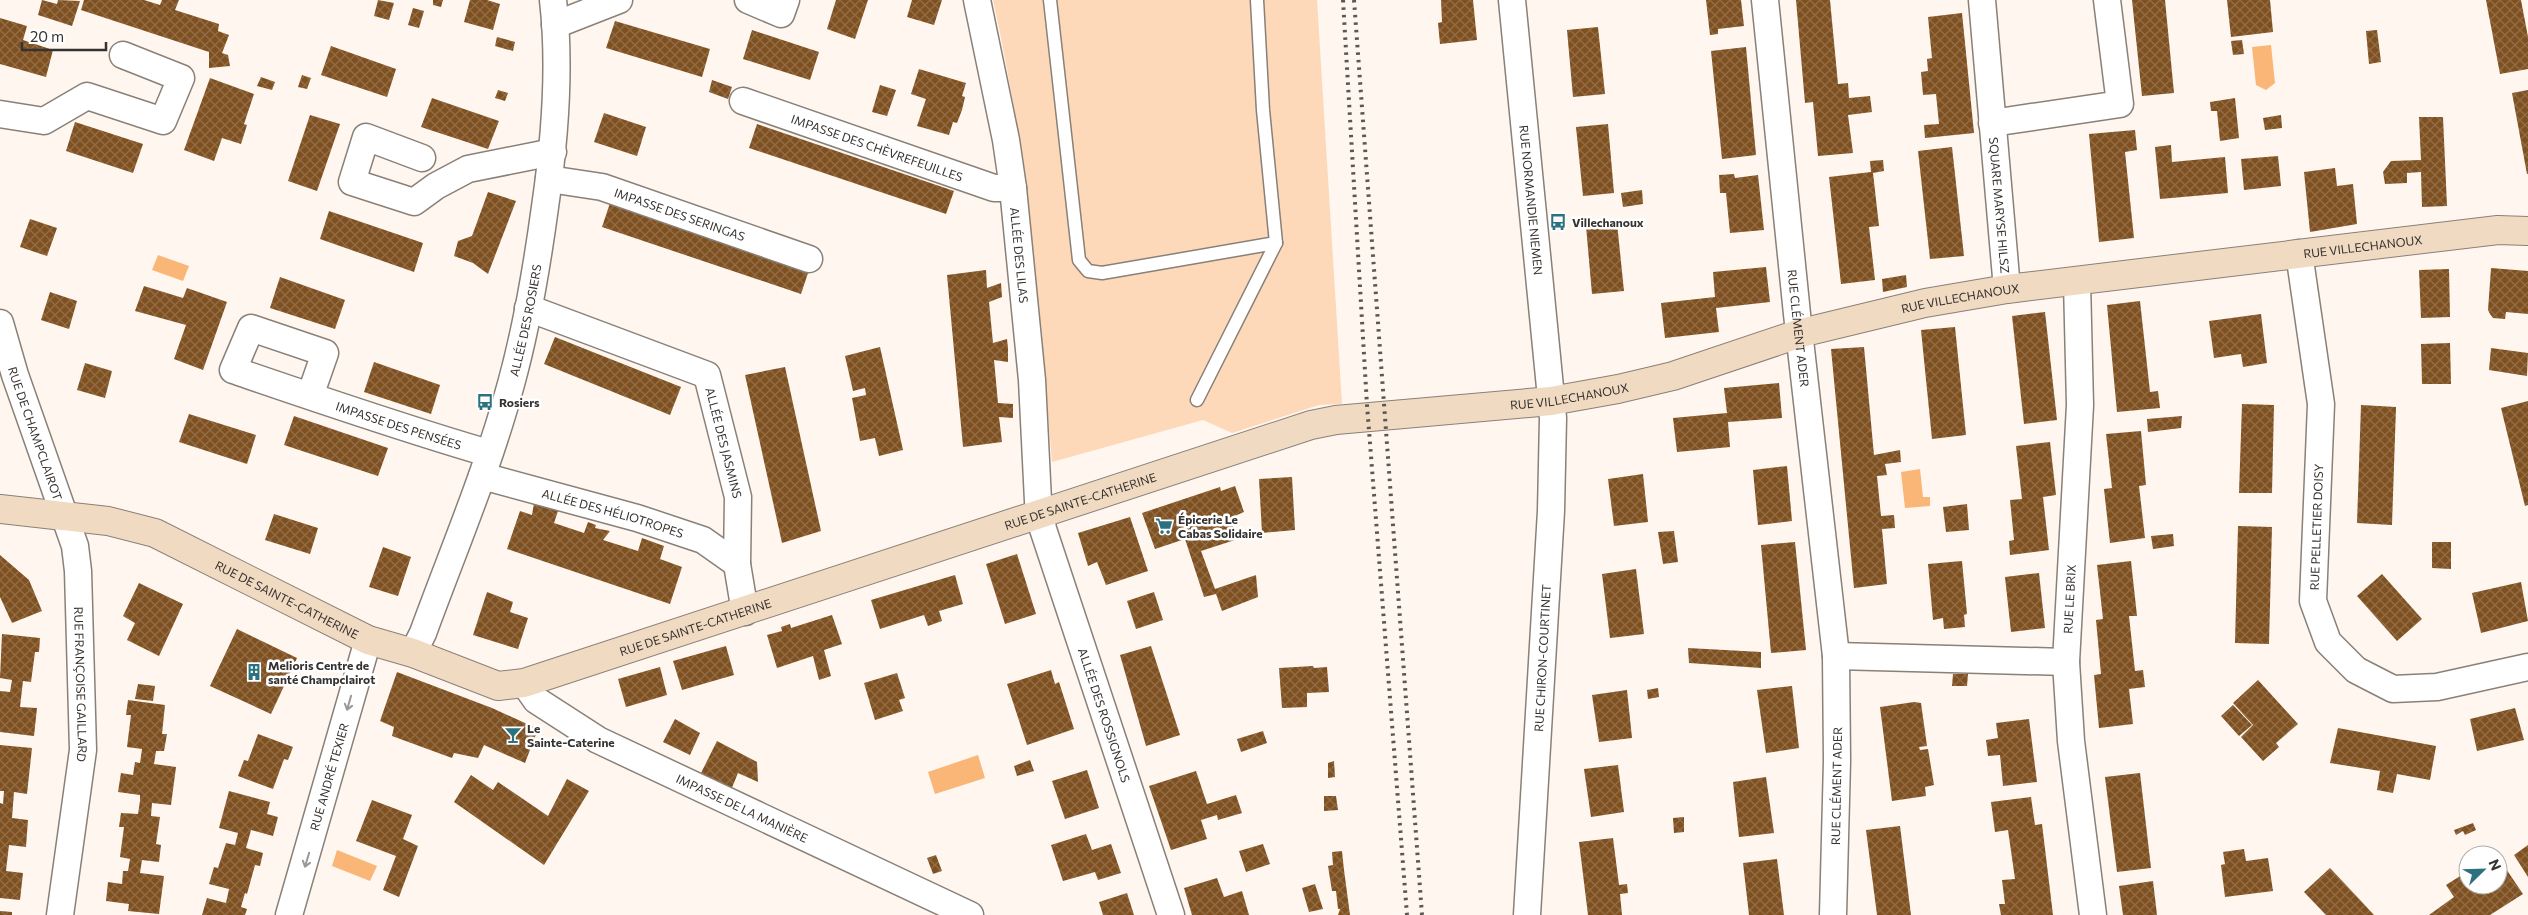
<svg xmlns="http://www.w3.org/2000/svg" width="2528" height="915" font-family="Commissioner,sans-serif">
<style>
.grass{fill:#fed9b9}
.water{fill:#f9b677}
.building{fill:url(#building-cross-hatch)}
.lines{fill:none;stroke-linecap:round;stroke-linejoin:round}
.lane-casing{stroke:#898078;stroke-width:15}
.street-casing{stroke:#898078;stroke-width:29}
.secondary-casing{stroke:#898078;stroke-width:30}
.lane{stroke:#fff;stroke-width:12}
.street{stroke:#fff;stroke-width:26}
.secondary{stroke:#f1dac2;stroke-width:28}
.rail{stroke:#5c5753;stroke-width:4;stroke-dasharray:2.5 5;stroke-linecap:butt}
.oneway{stroke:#9a9897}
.labels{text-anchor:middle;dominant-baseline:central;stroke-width:5;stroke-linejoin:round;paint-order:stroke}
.street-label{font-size:12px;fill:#36322f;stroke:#fff}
.poi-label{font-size:12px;font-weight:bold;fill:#36322f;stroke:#fff;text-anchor:start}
</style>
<defs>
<pattern id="building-cross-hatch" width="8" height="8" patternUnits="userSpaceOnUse" patternTransform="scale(1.25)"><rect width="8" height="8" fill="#805120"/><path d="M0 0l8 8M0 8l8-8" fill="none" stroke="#916d48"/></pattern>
</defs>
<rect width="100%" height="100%" fill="#fef6ef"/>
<path class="grass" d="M993 0H1317L1342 404 1319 405 1232 433 1203 420 1052 462C1039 307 1027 152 993 0Z"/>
<g class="water">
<path d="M2271 45 2275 83 2266 90 2256 85 2252 47Z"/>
<path d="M158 255 189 266 183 281 152 270Z"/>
<path d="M1920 469 1923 497H1930V506L1905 508 1901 472Z"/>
<path d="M978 755 985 778 935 794 928 772Z"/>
<path d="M337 850 377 866 370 881 332 866Z"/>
</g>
<g class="building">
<path d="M42 0 57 4 58 0 80 1 72 26 38 15Z"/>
<path d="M84 0H144L160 5 162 0H179L175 10 219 24 218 31 229 35 222 53 228 55 230 66 209 68V52L81 10Z"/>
<path d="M378 0 394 3 389 20 374 16Z"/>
<path d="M433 0H443L441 7 433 5Z"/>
<path d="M470 0H487L500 4 493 30 464 22Z"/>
<path d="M836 0H868L855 39 827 29Z"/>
<path d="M912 0H942L934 25 907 17Z"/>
<path d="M1441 0H1473L1477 40 1440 44 1438 23 1442 22Z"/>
<path d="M1706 0H1741L1744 26 1718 29V34L1710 35Z"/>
<path d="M1796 0H1830L1838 84 1848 83 1849 98 1870 96 1872 112 1848 115 1853 153 1818 156 1813 102 1805 103Z"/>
<path d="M2132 0H2165L2174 93 2142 96Z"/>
<path d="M2227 0H2270L2273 32 2231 37Z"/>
<path d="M2486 0H2521L2528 37V69L2500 74Z"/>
<path d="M413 8 424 11 419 28 408 25Z"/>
<path d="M1962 13 1974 133 1925 138 1924 125 1939 124 1936 94 1923 95 1921 72 1928 71 1927 59 1932 58 1928 17Z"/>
<path d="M0 18 27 26 23 40 53 50 46 77 0 64Z"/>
<path d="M615 21 710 49 702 77 606 48Z"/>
<path d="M1598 27 1605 94 1573 97 1567 30Z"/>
<path d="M752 30 819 52 810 80 743 59Z"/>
<path d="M2377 30 2381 62 2369 64 2366 31Z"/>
<path d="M497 37 515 42 513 51 495 46Z"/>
<path d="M2242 40 2244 54 2233 55 2231 41Z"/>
<path d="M331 46 396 69 387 97 321 75Z"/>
<path d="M1746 47 1756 155 1722 159 1711 51Z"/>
<path d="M919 69 966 83 962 96 965 97 962 110 957 123 953 122 949 135 917 126 926 99 911 94Z"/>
<path d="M302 75 311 78 307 89 298 87Z"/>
<path d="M261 77 275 82 272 90 257 86Z"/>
<path d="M210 78 254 94 244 124 247 125 241 144 222 138 214 161 184 150Z"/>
<path d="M712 80 732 87 728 99 709 92Z"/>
<path d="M880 85 896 90 887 116 872 112Z"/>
<path d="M498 90 508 93 505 101 495 98Z"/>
<path d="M2528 90V174H2527L2512 93Z"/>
<path d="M432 98 499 121 488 149 421 127Z"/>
<path d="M2235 98 2239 138 2220 141 2217 111H2211L2210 102Z"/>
<path d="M604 113 646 127 637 156 594 142Z"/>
<path d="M310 115 340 124 317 191 288 181Z"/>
<path d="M2281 115 2282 128 2265 130 2263 118Z"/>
<path d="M2419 117H2443L2447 206 2422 207 2421 172 2407 173V183L2385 184 2383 172 2391 161 2421 160Z"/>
<path d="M75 122 143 144 133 173 66 151Z"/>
<path d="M757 124 954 191 946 214 749 148Z"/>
<path d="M1608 124 1614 193 1583 196 1576 127Z"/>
<path d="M2135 130 2137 150 2125 152 2134 238 2099 242 2089 134Z"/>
<path d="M2171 145 2172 162 2225 157 2228 193 2160 199 2155 147Z"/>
<path d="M1952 147 1964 256 1930 259 1918 151Z"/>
<path d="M2278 156 2281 186 2244 190 2241 159Z"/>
<path d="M1883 160 1884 171 1873 173 1879 226 1869 227 1875 280 1841 284 1829 177 1871 172 1870 161Z"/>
<path d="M2335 168 2337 186 2353 184 2357 224 2310 232 2304 172Z"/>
<path d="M1734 174 1735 178 1758 175 1764 230 1730 233 1726 193H1720L1719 175Z"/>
<path d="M1642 190 1643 204 1623 207 1621 193Z"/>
<path d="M488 192 516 201 488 274 473 263 454 256 458 241 472 236Z"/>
<path d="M610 203 809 270 801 294 602 227Z"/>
<path d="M329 211 423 243 414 272 320 239Z"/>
<path d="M30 219 57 228 47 256 20 247Z"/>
<path d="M1617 223 1624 291 1592 294 1586 226Z"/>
<path d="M1766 267 1770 302 1716 308 1719 332 1665 338 1661 303 1715 297 1713 272Z"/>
<path d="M2491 268 2528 271V314L2506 312 2505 319 2493 318 2490 314 2488 310Z"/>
<path d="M2449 269 2450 317 2421 318 2419 270Z"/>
<path d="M986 270 987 288 1001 283 1002 297 989 302 993 343 1007 339 1008 348V362L994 360 998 403 1013 404V418L999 417 1002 442 963 447 947 275Z"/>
<path d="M1906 275 1907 287 1883 292 1882 279Z"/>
<path d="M280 277 345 300 335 329 270 308Z"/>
<path d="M144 286 183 298 187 288 227 302 203 370 174 359 186 325 135 311Z"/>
<path d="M50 292 77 301 69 329 41 320Z"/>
<path d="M2140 301 2150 392 2158 391 2160 408 2117 412 2107 305Z"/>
<path d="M2045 312 2057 420 2024 424 2012 316Z"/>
<path d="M2261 314 2267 363 2243 367 2241 354 2214 358 2209 321Z"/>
<path d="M1955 327 1966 435 1932 439 1921 330Z"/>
<path d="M555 337 681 387 670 415 544 364Z"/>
<path d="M2450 343 2451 384H2422L2421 344Z"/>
<path d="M880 347 903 450 879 456 875 438 860 441 852 398 866 395 865 388 853 391 845 356Z"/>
<path d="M1864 347 1874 455 1900 450 1901 462 1885 464 1887 475 1877 476 1881 516 1894 515 1895 528 1882 529 1887 584 1854 588 1831 349Z"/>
<path d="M2491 348 2528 353 2527 376 2489 370Z"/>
<path d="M374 362 440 385 431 414 364 392Z"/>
<path d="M85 363 112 371 105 398 77 390Z"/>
<path d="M785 367 821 531 782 543 745 375Z"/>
<path d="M1779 383 1782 418 1728 422 1730 447 1677 452 1673 418 1727 413 1724 388Z"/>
<path d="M2528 401V505L2525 506 2501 408Z"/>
<path d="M2242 404 2274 405 2272 493H2239Z"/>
<path d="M2361 405 2396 407 2392 525 2357 523Z"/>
<path d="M189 414 256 435 247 464 179 442Z"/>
<path d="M294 416 388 448 378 476 284 445Z"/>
<path d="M2182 416 2181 428 2148 432 2147 419Z"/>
<path d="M2141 431 2146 485 2139 486 2145 538 2110 543 2104 489 2112 488 2106 434Z"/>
<path d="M2050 442 2056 495 2043 497 2049 550 2010 555 2009 541 2014 540 2010 500 2022 499 2016 446Z"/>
<path d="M1787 466 1792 521 1758 525 1753 470Z"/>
<path d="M1643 474 1648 522 1614 526 1608 479Z"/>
<path d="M1292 477 1295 530 1262 533 1259 479Z"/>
<path d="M1235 486 1244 512 1230 518 1238 539 1201 551 1215 589 1256 575 1258 597 1222 611 1216 594 1204 597 1185 539 1155 549 1142 513 1220 487 1221 491Z"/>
<path d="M534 503 558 511 554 523 584 533 588 522 596 525 595 528 610 531 603 540 638 551 642 538 664 546 660 559 682 567 670 604 507 549 520 511 532 515Z"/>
<path d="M1967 504 1969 530 1946 532 1943 507Z"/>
<path d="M274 514 318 528 310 554 265 540Z"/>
<path d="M1130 517 1148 571 1106 585 1097 562 1088 566 1078 533Z"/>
<path d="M2238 526 2272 527 2269 644 2235 643Z"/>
<path d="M1674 531 1678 562 1663 564 1658 532Z"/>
<path d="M2173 534 2174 546 2153 549 2151 536Z"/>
<path d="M1795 542 1806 650 1771 653 1761 545Z"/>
<path d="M2432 542H2451V569L2432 568Z"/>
<path d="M383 547 411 557 398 596 369 587Z"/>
<path d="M1017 554 1036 614 1005 624 986 564Z"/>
<path d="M0 555 29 580 42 611 12 623 0 597Z"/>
<path d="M1962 561 1967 614 1964 615 1965 627 1944 629 1943 618 1933 620 1928 564Z"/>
<path d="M2131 561 2137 616H2129L2135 671 2143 670 2145 687 2129 689 2133 724 2099 728 2094 675 2101 674 2096 620 2103 619 2097 565Z"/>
<path d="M1636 569 1644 634 1610 638 1602 574Z"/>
<path d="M2039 573 2045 628 2011 632 2005 577Z"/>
<path d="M2382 574 2422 619 2397 641 2357 596Z"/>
<path d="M955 575 963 604 939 611 942 621 928 626 924 615 880 629 871 600Z"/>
<path d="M2521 582 2528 621 2481 633 2472 593Z"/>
<path d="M139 583 183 604 159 656 127 640 135 623 123 616Z"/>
<path d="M487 592 513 602 510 612 528 618 518 649 473 635Z"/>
<path d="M1154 592 1163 620 1136 629 1127 601Z"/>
<path d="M832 615 842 644 824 650 831 676 819 680 813 656 777 668 767 635 782 631 781 627 790 624 791 628Z"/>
<path d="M237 629 297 658 271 714 210 686Z"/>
<path d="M2 634 40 638 39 652H35L31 682 23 681 20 707 37 708 34 736 0 732V691L10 692 12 680 0 678Z"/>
<path d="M726 646 734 675 682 690 673 661Z"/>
<path d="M1151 646 1180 735 1146 746 1120 655Z"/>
<path d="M1688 648 1761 652V668L1689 663Z"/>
<path d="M1313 666 1314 668 1327 667 1329 692 1307 693V707L1282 708 1279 668Z"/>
<path d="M660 667 667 695 626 707 618 679Z"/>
<path d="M1051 670 1055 684 1059 682 1074 729 1027 745 1007 684Z"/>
<path d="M397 672 492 708 538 729 525 763 484 745 478 758 454 753 452 758 392 736 394 727 380 721Z"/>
<path d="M897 673 905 698 899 700 903 711 875 720 864 683Z"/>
<path d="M1953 674H1968L1967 686H1952Z"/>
<path d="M2258 680 2298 724 2276 743 2279 747 2263 761 2241 737 2253 725 2233 703Z"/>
<path d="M138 684 155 686 153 701 135 699Z"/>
<path d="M1792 686 1799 748 1766 753 1757 690Z"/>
<path d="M1658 688 1659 697 1648 699 1647 690Z"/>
<path d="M1627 690 1632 738 1599 742 1592 695Z"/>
<path d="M128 700 165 705 162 734H167L164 751H156L154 764 176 767 171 805 152 803 151 816 160 817 156 844 161 845 159 862 142 860 140 873 164 876 159 914 128 911 129 904 106 901 108 882 122 884 123 871H128L130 859 120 857 124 827H119L121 813 138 814 140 801V795L118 792 121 773 133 775 135 762 140 763 142 749 127 747 131 715H126Z"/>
<path d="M1914 702 1921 703 1927 746 1919 747 1920 750 1928 749 1934 785 1925 787 1926 796 1892 801 1880 707Z"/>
<path d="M2233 705 2252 725 2239 736 2221 716Z"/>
<path d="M2515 708 2524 740 2477 751 2470 719Z"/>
<path d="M675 719 700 733 690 755 663 742Z"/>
<path d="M2029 719 2037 782 2003 786 2000 755 1988 756 1986 740 1998 738 1996 723Z"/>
<path d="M2338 728 2436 746 2430 780 2397 774 2393 793 2377 790 2380 771 2330 763Z"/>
<path d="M1263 731 1267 743 1241 752 1237 739Z"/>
<path d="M258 734 293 747 288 760 284 759 273 789 238 776 244 760 248 761Z"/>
<path d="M717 741 757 762 758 782 738 773 731 790 700 775Z"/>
<path d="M0 745 32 748 27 794 14 792 12 818 28 820 26 847 9 845 6 871 23 873 20 900 0 898V803L3 804 4 791H0Z"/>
<path d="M1030 760 1034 771 1017 776 1014 766Z"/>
<path d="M1334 761 1335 777 1328 778V763Z"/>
<path d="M1618 765 1624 812 1591 817 1584 769Z"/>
<path d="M1087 770 1099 808 1065 819 1052 781Z"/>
<path d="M1196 771 1207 804 1236 795 1242 813 1218 820 1217 815 1201 820 1207 839 1171 850 1149 786Z"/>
<path d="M2140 773 2151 868 2117 872 2105 777Z"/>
<path d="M471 775 493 790 498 782 548 816 567 779 589 791 544 865 454 802Z"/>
<path d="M1766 777 1774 833 1739 837 1733 782Z"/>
<path d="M229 791 270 802 267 814 278 817 273 836 251 830 246 848 263 853 260 866 255 865 247 894 245 893 241 907 247 909 245 915H202L207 898 226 903 229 889 209 884 214 867 218 868 226 843 235 845 238 833 219 828Z"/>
<path d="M1324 796H1336L1338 810 1324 811Z"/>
<path d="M2031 797 2035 825 2042 824 2053 915H2001L1999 904H2005L2002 880 2015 879 2008 830 1995 832 1991 802Z"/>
<path d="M372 800 412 815 403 839 418 846 399 897 383 890 396 856 356 841Z"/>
<path d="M1684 817V832L1674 833 1673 818Z"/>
<path d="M2473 823 2476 830 2465 835 2463 831 2456 835 2454 830Z"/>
<path d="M1900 826 1911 915H1877L1866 830Z"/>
<path d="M1086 834 1092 850 1111 844 1121 873 1098 880 1095 872 1063 881 1051 845Z"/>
<path d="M1613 838 1619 885 1627 884 1628 893 1620 894 1622 915H1588L1579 842Z"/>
<path d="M1263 844 1270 864 1246 872 1239 851Z"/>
<path d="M2528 845V877L2514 855Z"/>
<path d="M2244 849 2246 861 2268 858 2273 891 2225 897 2221 865 2225 864 2223 852Z"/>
<path d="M1342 851 1344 870 1350 915H1338L1340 909H1338L1336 891H1332L1328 866 1333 865 1332 852Z"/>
<path d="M936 855 942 871 933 874 927 858Z"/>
<path d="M2498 857 2523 894 2490 915H2429L2454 897 2446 885 2468 871V885H2498Z"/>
<path d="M1777 859 1784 915H1749L1743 863Z"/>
<path d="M2330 868 2362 902 2374 915H2326L2304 892Z"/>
<path d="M1217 878 1224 897 1242 891 1249 915H1192L1184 888Z"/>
<path d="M2153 881 2157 915H2123L2119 886Z"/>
<path d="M1315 884 1323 909 1309 912 1302 888Z"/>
<path d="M1127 893 1134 915H1103L1099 902Z"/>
<path d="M0 911 12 912V915H0Z"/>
</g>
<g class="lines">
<g class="lane-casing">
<g id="lane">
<path d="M1050 0 1079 260 1088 271 1102 273 1276 243 1263 110 1257 0"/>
<path d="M1197 400 1276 243"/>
</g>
</g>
<g class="street-casing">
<g id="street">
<path d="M748 0 781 14 786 0"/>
<path id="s1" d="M977 0 1006 140 1013 188 1032 380 1038 501 1043 529 1171 915"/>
<path id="s2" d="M1512 0 1553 418 1551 511 1527 915"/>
<path id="s3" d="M1765 0 1797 314 1836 656 1837 761 1833 915"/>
<path id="s4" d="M1982 0 2007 289"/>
<path d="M555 25 619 0"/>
<path id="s5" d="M743 101 994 188H1013"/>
<path d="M0 114 44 121 87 96 163 121 181 78 123 55"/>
<path d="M1992 123 2120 104 2107 0"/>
<path d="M422 158 366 137 352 182 414 202 436 186 468 169 553 152"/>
<path id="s6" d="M549 179 602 187 809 259"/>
<path d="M2299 253 2321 404 2313 601 2328 642 2356 670 2393 689 2437 687 2528 667"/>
<path d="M2077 282 2080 405 2066 662 2071 741 2093 915"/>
<path id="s7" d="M528 308 707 375 738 497 737 564 745 612"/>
<path id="s8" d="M0 323 15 375 75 546 78 571 83 750 60 915"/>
<path id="s9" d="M310 396 325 353 251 328 233 370C318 399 402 428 488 453"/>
<path id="s10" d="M482 476 637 518 703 540 737 564"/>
<path id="s11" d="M413 653 423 633C453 551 488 469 511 384 527 326 537 266 545 207 555 139 561 69 553 0"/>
<path d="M1836 656 2066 662"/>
<path id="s12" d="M524 683 536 700 598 740 970 915"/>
<path id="s13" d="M289 915 368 640"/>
</g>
</g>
<g class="secondary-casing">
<g id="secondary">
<path id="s14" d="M0 509 108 521 155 533 368 640 413 653 498 686 524 683 1311 425 1336 420 1551 401 1618 389 1673 376 1801 333 1925 303 2007 289 2498 230 2528 231"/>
</g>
</g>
<use href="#lane" class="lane"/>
<use href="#street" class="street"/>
<use href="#secondary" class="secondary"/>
<g class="rail">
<path d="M1343 0 1367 405 1407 915"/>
<path d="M1354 0 1422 915"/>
</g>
</g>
<defs><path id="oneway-shaft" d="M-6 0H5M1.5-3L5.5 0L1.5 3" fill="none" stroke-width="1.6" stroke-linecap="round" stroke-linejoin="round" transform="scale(1.25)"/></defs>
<g class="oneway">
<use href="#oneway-shaft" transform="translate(349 703) rotate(106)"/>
<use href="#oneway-shaft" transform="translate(307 860) rotate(107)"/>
</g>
<defs>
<g id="bus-bare" transform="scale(1.35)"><path d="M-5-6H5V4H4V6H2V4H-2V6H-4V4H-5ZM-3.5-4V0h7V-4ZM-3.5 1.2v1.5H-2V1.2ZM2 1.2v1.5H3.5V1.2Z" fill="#2b717f" stroke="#fff" stroke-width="2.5" paint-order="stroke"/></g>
<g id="supermarket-bare" transform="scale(1.35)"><path d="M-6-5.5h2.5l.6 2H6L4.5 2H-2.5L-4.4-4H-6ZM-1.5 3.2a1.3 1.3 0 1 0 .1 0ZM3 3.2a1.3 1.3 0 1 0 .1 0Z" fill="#2b717f" stroke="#fff" stroke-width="2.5" paint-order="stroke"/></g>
<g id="building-bare" transform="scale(1.35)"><path d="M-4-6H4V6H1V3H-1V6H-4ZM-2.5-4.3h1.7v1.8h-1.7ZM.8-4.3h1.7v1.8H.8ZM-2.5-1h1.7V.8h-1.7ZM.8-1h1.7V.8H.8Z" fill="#2b717f" stroke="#fff" stroke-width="2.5" paint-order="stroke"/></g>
<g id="bar-bare" transform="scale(1.35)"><path d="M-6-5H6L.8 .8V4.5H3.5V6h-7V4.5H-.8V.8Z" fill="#2b717f" stroke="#fff" stroke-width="2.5" paint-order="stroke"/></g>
</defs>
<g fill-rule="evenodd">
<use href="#bus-bare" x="1558" y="222"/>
<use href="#bus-bare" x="485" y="402"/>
<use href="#supermarket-bare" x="1164" y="526"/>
<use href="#building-bare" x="254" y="672"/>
<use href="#bar-bare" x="513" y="735"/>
</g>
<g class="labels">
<g class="street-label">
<text stroke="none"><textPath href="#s5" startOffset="142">IMPASSE DES CHÈVREFEUILLES</textPath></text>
<text stroke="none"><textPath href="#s2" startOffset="201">RUE NORMANDIE NIEMEN</textPath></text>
<text stroke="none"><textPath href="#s4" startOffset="206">SQUARE MARYSE HILSZ</textPath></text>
<text stroke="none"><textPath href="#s6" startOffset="136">IMPASSE DES SERINGAS</textPath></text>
<text stroke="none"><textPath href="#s14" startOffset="2458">RUE VILLECHANOUX</textPath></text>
<text stroke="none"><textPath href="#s1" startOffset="259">ALLÉE DES LILAS</textPath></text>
<text stroke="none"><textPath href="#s14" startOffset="2052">RUE VILLECHANOUX</textPath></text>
<text stroke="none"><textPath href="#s11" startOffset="352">ALLÉE DES ROSIERS</textPath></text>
<text stroke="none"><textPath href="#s3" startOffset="330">RUE CLÉMENT ADER</textPath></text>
<text stroke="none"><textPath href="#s14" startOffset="1648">RUE VILLECHANOUX</textPath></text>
<text stroke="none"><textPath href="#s9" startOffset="344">IMPASSE DES PENSÉES</textPath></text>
<text stroke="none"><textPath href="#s8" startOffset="116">RUE DE CHAMPCLAIROT</textPath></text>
<text stroke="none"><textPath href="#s7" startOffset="261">ALLÉE DES JASMINS</textPath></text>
<text stroke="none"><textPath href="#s14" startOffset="1145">RUE DE SAINTE-CATHERINE</textPath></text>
<text stroke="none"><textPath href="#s10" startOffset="136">ALLÉE DES HÉLIOTROPES</textPath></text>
<text transform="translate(2316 527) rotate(-88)">RUE PELLETIER DOISY</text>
<text stroke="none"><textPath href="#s14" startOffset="305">RUE DE SAINTE-CATHERINE</textPath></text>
<text transform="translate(2069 599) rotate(-87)">RUE LE BRIX</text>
<text stroke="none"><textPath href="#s14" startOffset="740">RUE DE SAINTE-CATHERINE</textPath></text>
<text transform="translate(1542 658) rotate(-87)">RUE CHIRON-COURTINET</text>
<text stroke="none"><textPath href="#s8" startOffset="374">RUE FRANÇOISE GAILLARD</textPath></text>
<text stroke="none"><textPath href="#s1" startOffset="730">ALLÉE DES ROSSIGNOLS</textPath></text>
<text stroke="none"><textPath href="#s13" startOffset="144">RUE ANDRÉ TEXIER</textPath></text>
<text transform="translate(1836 786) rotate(-89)">RUE CLÉMENT ADER</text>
<text stroke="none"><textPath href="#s12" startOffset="254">IMPASSE DE LA MANIÈRE</textPath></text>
</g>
<g class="poi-label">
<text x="1572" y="222">Villechanoux</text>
<text x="499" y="402">Rosiers</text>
<text x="1178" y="519">Épicerie Le<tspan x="1178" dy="14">Cabas Solidaire</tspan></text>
<text x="268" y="665">Melioris Centre de<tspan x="268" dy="14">santé Champclairot</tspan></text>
<text x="527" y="728">Le<tspan x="527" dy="14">Sainte-Caterine</tspan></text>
</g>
</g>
<g transform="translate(2483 870) rotate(67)"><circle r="24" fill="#ffffff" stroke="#afadac"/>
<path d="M0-4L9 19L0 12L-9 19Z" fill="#2b717f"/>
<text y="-8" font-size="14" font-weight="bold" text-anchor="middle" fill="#36322f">N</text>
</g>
<path d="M22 42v8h84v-8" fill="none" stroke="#36322f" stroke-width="2.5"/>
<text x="30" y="42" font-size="15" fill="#36322f" stroke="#ffffff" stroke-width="4" paint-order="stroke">20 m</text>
</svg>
